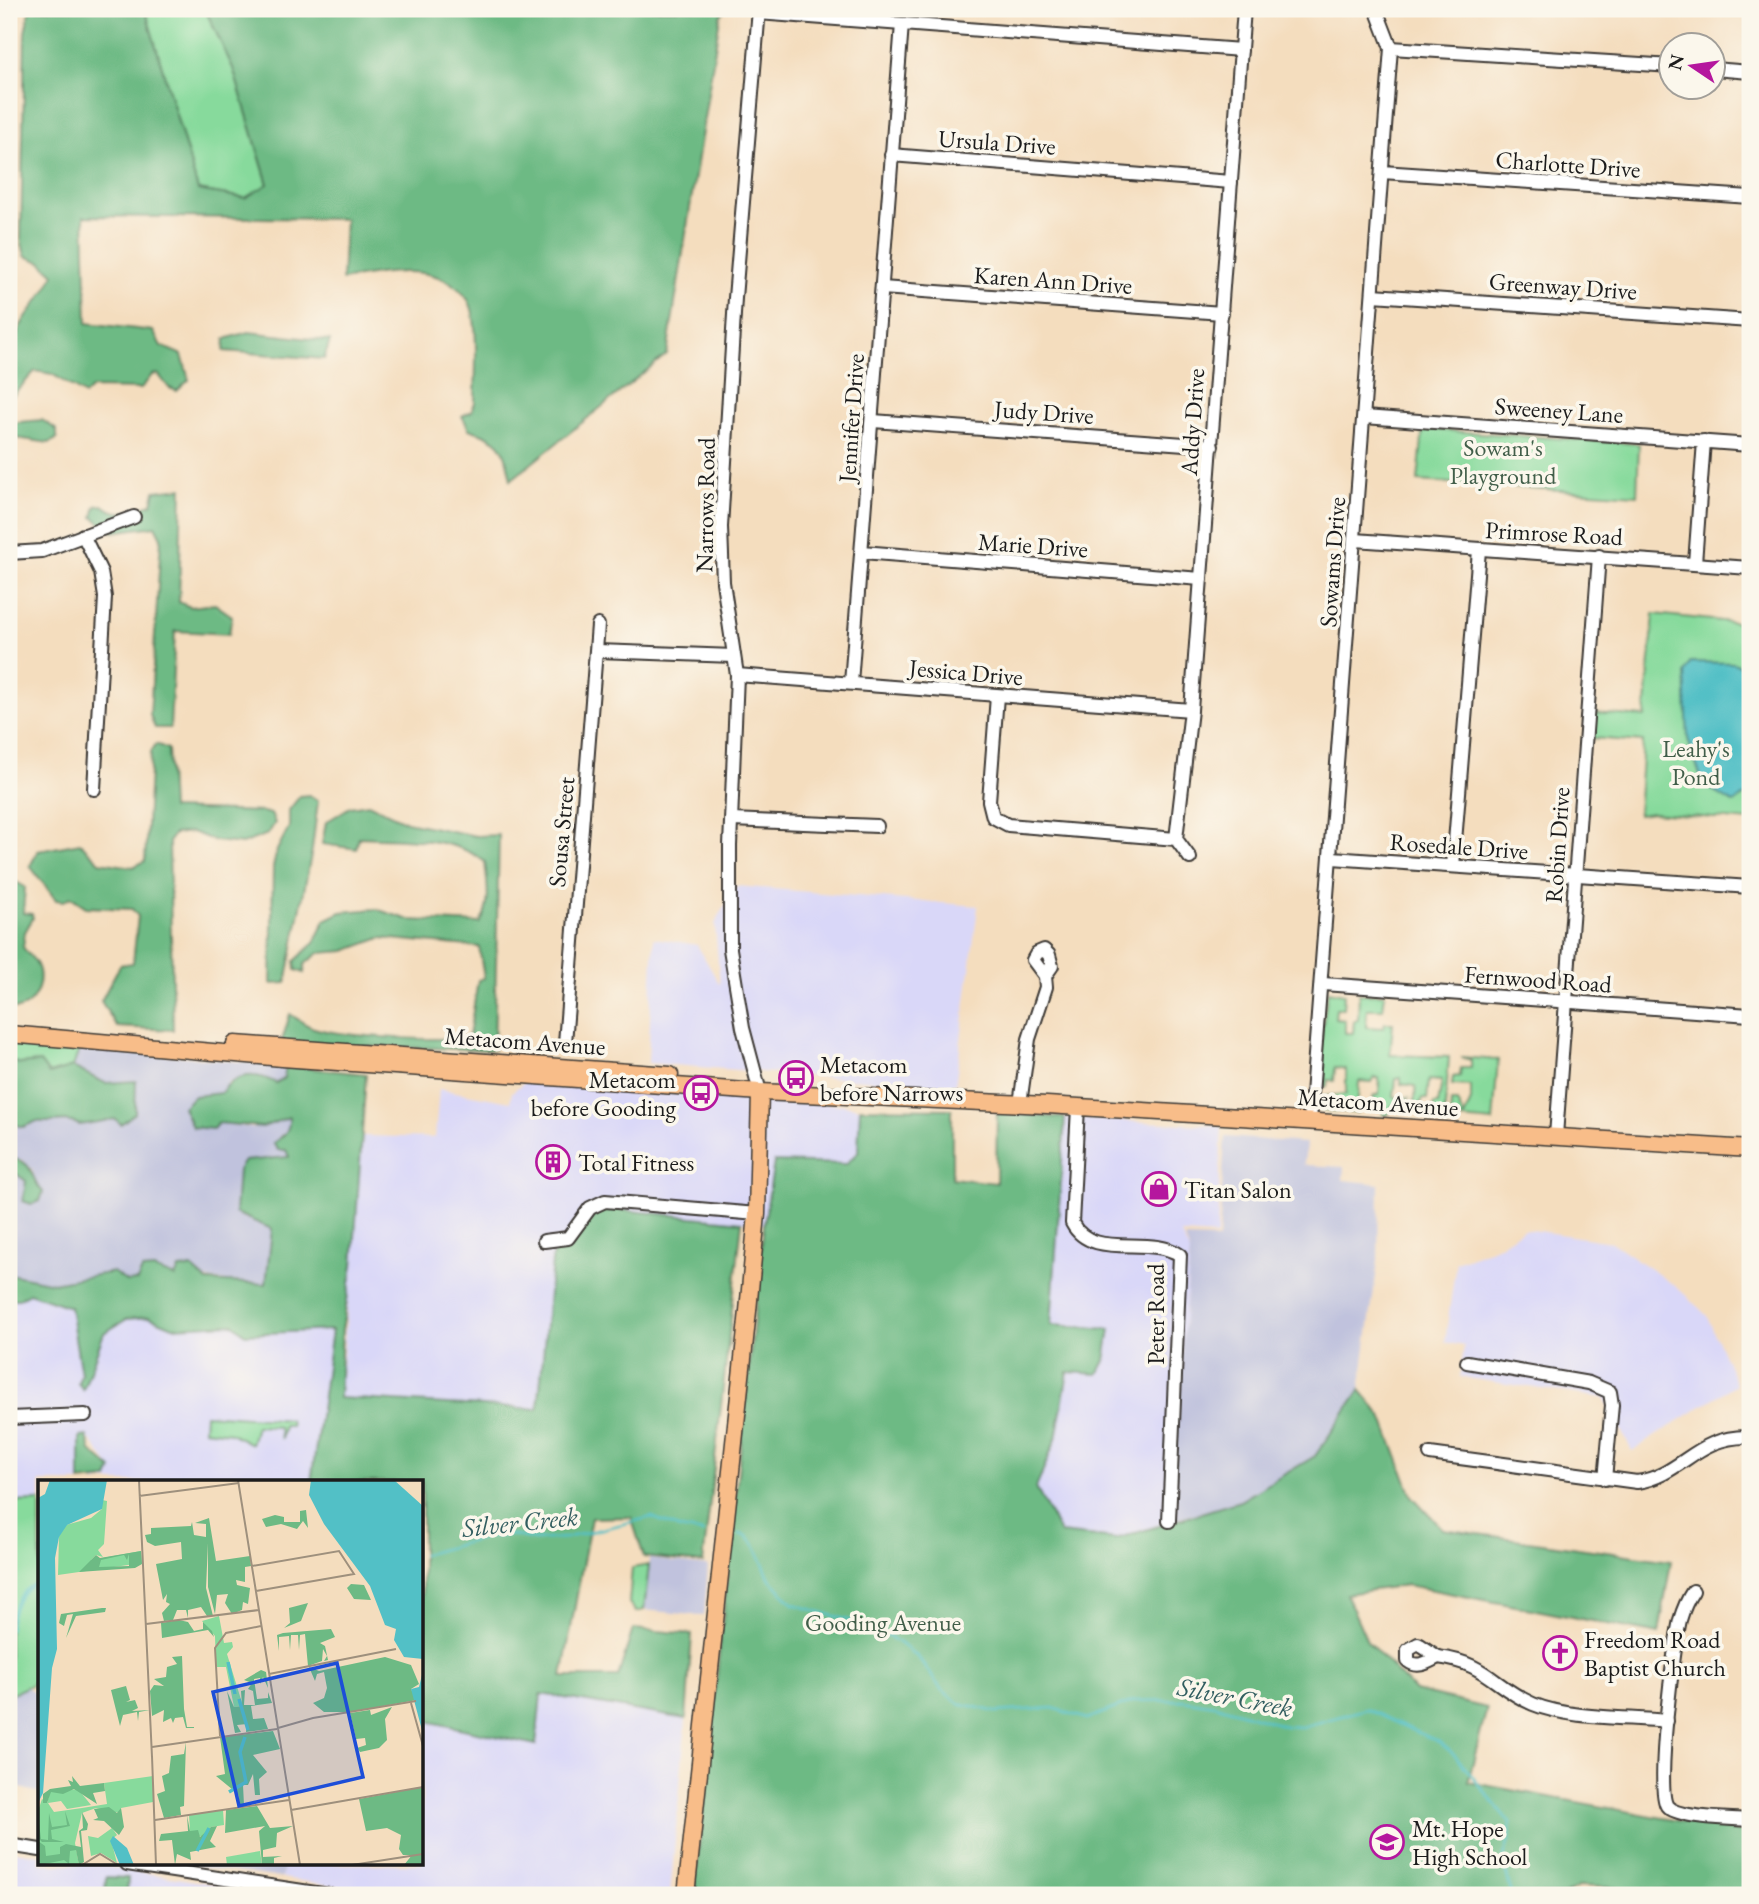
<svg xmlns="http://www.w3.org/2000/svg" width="1759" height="1904" font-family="'EB Garamond',serif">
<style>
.built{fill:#d9d7f8}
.industrial{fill:#c0c2dd}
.green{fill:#87da9c;stroke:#527b5c;stroke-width:2}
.forest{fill:#6dba84;stroke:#446b50;stroke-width:2}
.water{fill:#52c0c6;stroke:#376e71;stroke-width:2}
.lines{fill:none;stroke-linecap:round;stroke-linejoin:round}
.stream{stroke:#52c0c6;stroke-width:2.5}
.minor-casing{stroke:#3c3934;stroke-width:16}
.major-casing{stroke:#3c3934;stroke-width:19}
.minor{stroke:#fff;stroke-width:12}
.major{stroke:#f8bd89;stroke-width:16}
.labels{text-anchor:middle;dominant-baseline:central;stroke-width:7;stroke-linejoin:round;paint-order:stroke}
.street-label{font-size:24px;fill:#1c1c1c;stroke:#fbf7ec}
.park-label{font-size:24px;fill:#415e49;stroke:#fbf7ec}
.poi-label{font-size:24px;fill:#1c1c1c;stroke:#fbf7ec;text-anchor:start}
.water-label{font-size:26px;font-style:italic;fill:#325e60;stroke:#fbf7ec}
.inset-river{fill:none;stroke:#52c0c6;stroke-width:3.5}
.inset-road{fill:none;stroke:#9e907d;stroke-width:2}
.view{fill:#1d4ed8;fill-opacity:0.15;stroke:#1d4ed8;stroke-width:3.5}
.inset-edge{fill:none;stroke:#1c1c1c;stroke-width:3.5}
</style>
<rect width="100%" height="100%" fill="#fbf7ec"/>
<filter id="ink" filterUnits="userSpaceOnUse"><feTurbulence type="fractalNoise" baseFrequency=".0143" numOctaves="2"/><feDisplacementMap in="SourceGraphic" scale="14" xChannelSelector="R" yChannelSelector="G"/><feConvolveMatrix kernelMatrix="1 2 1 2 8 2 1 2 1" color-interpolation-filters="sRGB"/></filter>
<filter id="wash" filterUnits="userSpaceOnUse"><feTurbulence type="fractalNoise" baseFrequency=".00686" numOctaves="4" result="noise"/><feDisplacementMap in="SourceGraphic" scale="28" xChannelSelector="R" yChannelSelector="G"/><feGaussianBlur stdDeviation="1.57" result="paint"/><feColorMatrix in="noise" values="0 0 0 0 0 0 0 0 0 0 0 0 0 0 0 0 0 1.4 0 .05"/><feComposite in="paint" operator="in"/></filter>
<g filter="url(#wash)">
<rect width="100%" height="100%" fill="#f4ddbe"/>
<g class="built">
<path d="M736 886 978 906 955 1087 648 1063 654 938 697 945 720 985 715 924Z"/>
<path d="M526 1081 845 1105 860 1108 858 1152 846 1164 764 1224 612 1209 590 1222 570 1247 553 1251 538 1409 339 1398 363 1136 435 1138 439 1089 510 1102 512 1092Z"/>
<path d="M1065 1118 1222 1126 1217 1236 1181 1234 1190 1253 1169 1521 1116 1539 1060 1533 1036 1488 1056 1439 1068 1372 1110 1329 1051 1325Z"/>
<path d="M1524 1229 1611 1242 1681 1290 1707 1316 1736 1384 1632 1451 1604 1398 1460 1377 1464 1346 1445 1342 1456 1262 1497 1247Z"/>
<path d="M29 1293 70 1307 83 1389 104 1333 127 1319 149 1317 174 1327 234 1324 246 1334 332 1330 311 1482H268L259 1473 243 1482H91L112 1469 87 1436 80 1438V1482H40V1501L9 1502V1299H19Z"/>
<path d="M541 1694 686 1719 670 1895H393L282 1878 284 1864H422V1720L536 1745Z"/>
<path d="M9 1850 40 1855V1864H91L280 1895H127L128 1878 107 1877 105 1895H9Z"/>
</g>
<g class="industrial">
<path d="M80 1047 286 1066 284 1078 276 1083 267 1078 229 1081 222 1093 194 1096 218 1123 252 1128 273 1124 289 1116 290 1127 273 1143 286 1150 289 1157 244 1161 238 1170 236 1191 243 1218 260 1221 272 1229 266 1284 176 1277 154 1269 138 1282H127L113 1272 53 1283 9 1275V1173H15L37 1186 32 1169 23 1160 9 1158V1123L23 1127 37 1120 47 1123 70 1120 80 1125 115 1119 126 1080 116 1085 105 1083 73 1067Z"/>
<path d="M1225 1137 1306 1143 1304 1165 1344 1167 1343 1180 1379 1184 1378 1261 1360 1390 1315 1456 1240 1501 1169 1521 1190 1253 1185 1238 1219 1239Z"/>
<path d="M649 1559 708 1566 704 1616 644 1610Z"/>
<path d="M27 1687 36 1695 40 1693V1793L9 1785V1695Z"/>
<path d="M175 1864H284L282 1878Z"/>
</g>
<g class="green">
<path d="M145 9H205L233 68 268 185 245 198 198 190Z"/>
<path d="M1423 429 1639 444 1637 495 1418 481Z"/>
<path d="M1654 614 1750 624V821L1653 813 1638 815 1643 742 1592 738 1594 713 1645 717Z"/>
<path d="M1328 991 1344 994 1343 1008H1336L1335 1019 1345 1020V1033H1353L1354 1021 1358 1020 1359 994H1385L1383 1009H1367L1366 1027 1383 1028 1385 1023H1393L1390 1055 1449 1057 1444 1119 1432 1118 1434 1104H1438L1442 1081 1429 1080 1427 1099H1422L1421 1104H1414L1416 1086 1401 1084V1078L1396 1079 1394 1097 1409 1098 1408 1101 1393 1105 1388 1115H1383L1382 1107 1373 1100 1374 1095H1379V1078H1374L1372 1082 1359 1081 1357 1113 1319 1110V1097L1346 1094V1069L1335 1067 1334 1081 1328 1080 1327 1086 1319 1087 1322 1030Z"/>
<path d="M9 1044 80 1047 73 1067 49 1074 40 1062 20 1064 9 1060Z"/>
<path d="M1461 1057 1498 1060 1493 1122 1450 1118 1451 1102H1457L1464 1117 1471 1101V1086L1452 1085 1453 1077 1460 1076 1461 1068H1471V1060Z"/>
<path d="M205 1414 290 1420 291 1426H284L281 1439 279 1427 256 1426 251 1444 231 1433 204 1430Z"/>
<path d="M40 1501V1677L31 1685 9 1695V1502Z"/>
<path d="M649 1565 644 1610 636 1612 629 1603 632 1568Z"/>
</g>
<g class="forest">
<path d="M30 9H145L198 190 245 198 268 184 233 68 205 9H725L720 17 667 354 511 480C504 446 504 440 469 429L462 416 472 411 475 402C475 380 480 318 468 300 441 259 382 273 342 280L345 219 84 216 87 323 153 331 161 346 182 355 189 380 177 391 169 388 158 374 152 375 141 389 92 388 85 395 52 374 35 371 9 400C9 373 10 343 24 320 35 303 47 293 54 274L41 262 25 256 21 239 25 32Z"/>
<path d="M248 332 330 341 324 359 224 351 225 339Z"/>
<path d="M42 420 57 430V439L49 443 9 437V423Z"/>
<path d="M182 488 179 602 190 607 215 604 232 616 229 634 175 631 170 728H155L150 715 161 538 155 526 113 532 93 517 96 506 103 505C120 519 132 509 152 504L155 491Z"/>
<path d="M156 744 168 749 171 809 263 812 271 814 275 823 268 834 242 844 215 841 192 832 174 834 169 841 173 1030 117 1027 101 1001 120 965 133 963 138 916 132 909 86 907 71 897 64 901 56 900 30 866 38 851 80 843 100 862 133 867 145 861 151 752Z"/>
<path d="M309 795 318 801 312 850 286 983 271 984 273 867 277 850 289 827V810L300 796Z"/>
<path d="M368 804 407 822 476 836 499 835 494 1050 281 1044 290 1014C298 1019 305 1025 314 1028 339 1036 444 1043 469 1036L478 980 484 978 479 947 381 938 345 951 319 953 305 964 304 973 296 970 295 961 314 943 325 920 341 912 376 909 410 920 480 923C492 904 487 884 485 862 452 835 401 840 359 837L356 849 322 844 326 822 350 807Z"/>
<path d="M9 878 25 887 23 913 32 914 33 918 25 932 23 947C27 954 34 958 37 965 46 983 31 1015 9 1008Z"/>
<path d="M9 1060 20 1064 40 1062 49 1074 73 1067 105 1083 136 1081 135 1113 121 1124 115 1119 80 1125C65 1117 52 1125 37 1121L23 1127 9 1123Z"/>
<path d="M286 1066 366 1074 353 1266 342 1330 339 1398 538 1409 553 1251 570 1247 597 1212 612 1209 742 1222 703 1563 644 1557 631 1517 591 1518 562 1677H618L633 1629 692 1634 686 1719 541 1694 536 1745 422 1720V1482H311L332 1330 245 1334 234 1324 173 1327 149 1317 127 1319 104 1333 83 1390 78 1383 81 1374 70 1307 29 1293 19 1299H9V1274L53 1283 113 1272 127 1282 137 1281 142 1270 154 1269 175 1277 179 1269 192 1268 207 1281 266 1284 272 1229 235 1213 238 1170 244 1161 289 1157 286 1150H278L273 1143C284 1136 290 1131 289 1117L263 1127 218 1123 213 1129 192 1127 183 1107 194 1096 221 1093C235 1072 256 1072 276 1083L284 1078Z"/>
<path d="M860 1108 952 1109V1178L996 1183 997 1112 1065 1118 1051 1325 1110 1329 1105 1361 1098 1374 1068 1372 1056 1439 1036 1488 1060 1533 1116 1539 1240 1501 1315 1456 1360 1390 1382 1416 1412 1496 1443 1529 1671 1561 1659 1634 1407 1585 1346 1594 1367 1641 1415 1691 1487 1708 1468 1782 1750 1834V1895L1580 1886 1564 1895H694L764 1224 774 1162 846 1164 858 1152Z"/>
<path d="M9 1158C37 1162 27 1175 43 1192L40 1201 31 1204 23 1201 26 1181 15 1173H9Z"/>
<path d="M87 1436 91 1451 112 1469 108 1479 80 1482V1437Z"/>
<path d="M106 1877 128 1878 127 1895H105Z"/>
</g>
<path class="water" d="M1691 662 1734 663 1750 671V793L1733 803 1703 784 1688 739 1685 672Z"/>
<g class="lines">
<g class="stream">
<path d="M740 1534 747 1536 755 1546 770 1579 793 1604 865 1625 889 1636 918 1657 941 1689 958 1703 996 1712 1053 1708 1087 1719 1134 1701 1182 1700 1215 1705 1285 1726 1302 1727 1366 1709 1439 1742 1455 1755 1510 1823V1837L1503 1860 1512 1895"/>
<path d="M422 1555 483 1538 511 1535 535 1540 565 1538 652 1517 680 1529 703 1533"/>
<path d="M9 1630C12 1609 18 1590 40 1581"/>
</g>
</g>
</g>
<g filter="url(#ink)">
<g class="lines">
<g class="minor-casing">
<g id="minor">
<path d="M759 9 735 298 721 527 723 582 737 675 730 846V949L743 1028 760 1092"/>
<path d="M758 13 1241 50"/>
<path d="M1391 48 1672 66"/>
<path d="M1714 69 1750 72"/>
<path d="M891 155 1231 182"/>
<path d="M1382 172 1750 197"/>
<path d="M882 288 1222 313"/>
<path d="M1373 295 1750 321"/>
<path d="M1364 417 1750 445"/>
<path d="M873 421 1212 446"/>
<path d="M83 535 101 572 105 597 94 789"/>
<path d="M1355 540 1750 568"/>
<path d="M862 552 1201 579"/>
<path d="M9 553 42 551 134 517"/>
<path d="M1695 563 1704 441"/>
<path d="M598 651 734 656"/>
<path d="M737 675 1191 710"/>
<path d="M851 683 902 24"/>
<path d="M997 696 989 801 993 817 1008 825 1176 839 1190 858"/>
<path d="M732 820 877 826"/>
<path d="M1176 839 1191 710 1244 9"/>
<path d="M1332 858 1750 887"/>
<path d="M1453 866 1479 550"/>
<path d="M1044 950 1049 955 1052 966 1045 976 1033 960 1037 953Z"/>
<path d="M1323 984 1750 1015"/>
<path d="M565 1043 598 625"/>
<path d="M1020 1104 1029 1039 1046 987 1045 976"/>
<path d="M1078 1107 1072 1223C1092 1261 1149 1234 1180 1255L1169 1521"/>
<path d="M1310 1121 1391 48 1376 9"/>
<path d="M1556 1136 1599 556"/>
<path d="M544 1241 568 1238 590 1208 605 1201 757 1214"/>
<path d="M1467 1362 1589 1383 1610 1392 1612 1405 1605 1479"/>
<path d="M9 1418 85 1415"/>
<path d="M1430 1454 1637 1482C1683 1475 1696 1435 1750 1437"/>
<path d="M1693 1591C1687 1600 1683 1610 1680 1620 1674 1646 1655 1789 1667 1806 1676 1818 1734 1819 1750 1820"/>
<path d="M1418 1644 1420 1645 1438 1657C1428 1662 1418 1669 1408 1661V1650Z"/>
<path d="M1438 1657C1487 1663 1493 1687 1533 1704 1569 1719 1627 1717 1667 1721"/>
<path d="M9 1845 40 1850"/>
<path d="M127 1864 329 1895"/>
</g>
</g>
<g class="major-casing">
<g id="major">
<path d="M9 1034 282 1058 760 1092 1047 1105 1750 1149"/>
<path d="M235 1044 670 1075"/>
<path d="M686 1895 748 1311 757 1214 760 1092"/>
</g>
</g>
<use href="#minor" class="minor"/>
<use href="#major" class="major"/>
</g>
</g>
<defs>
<g id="bus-ring" transform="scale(1.75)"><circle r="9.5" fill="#fbf7ec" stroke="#b5179e" stroke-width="1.5"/><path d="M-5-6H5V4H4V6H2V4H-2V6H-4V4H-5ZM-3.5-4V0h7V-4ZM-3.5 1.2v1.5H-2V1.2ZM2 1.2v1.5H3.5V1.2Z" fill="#b5179e"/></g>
<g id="building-ring" transform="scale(1.75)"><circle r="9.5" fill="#fbf7ec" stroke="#b5179e" stroke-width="1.5"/><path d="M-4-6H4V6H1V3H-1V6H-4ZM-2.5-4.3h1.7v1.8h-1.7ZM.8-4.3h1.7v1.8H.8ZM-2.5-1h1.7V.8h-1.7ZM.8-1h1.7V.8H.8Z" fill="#b5179e"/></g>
<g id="shop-ring" transform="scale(1.75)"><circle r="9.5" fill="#fbf7ec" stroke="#b5179e" stroke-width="1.5"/><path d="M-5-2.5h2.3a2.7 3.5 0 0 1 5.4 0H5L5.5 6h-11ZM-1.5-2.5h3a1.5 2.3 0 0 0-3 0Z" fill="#b5179e"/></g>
<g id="church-ring" transform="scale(1.75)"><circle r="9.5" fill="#fbf7ec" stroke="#b5179e" stroke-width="1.5"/><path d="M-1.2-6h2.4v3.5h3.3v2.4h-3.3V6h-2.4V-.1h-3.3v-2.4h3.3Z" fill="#b5179e"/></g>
<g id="school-ring" transform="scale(1.75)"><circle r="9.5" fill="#fbf7ec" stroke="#b5179e" stroke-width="1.5"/><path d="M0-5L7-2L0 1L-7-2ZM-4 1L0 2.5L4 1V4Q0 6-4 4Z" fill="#b5179e"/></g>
</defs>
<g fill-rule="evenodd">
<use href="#bus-ring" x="796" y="1078"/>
<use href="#bus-ring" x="701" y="1093"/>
<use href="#building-ring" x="553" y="1162"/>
<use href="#shop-ring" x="1159" y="1189"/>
<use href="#church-ring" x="1560" y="1653"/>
<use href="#school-ring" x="1387" y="1842"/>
</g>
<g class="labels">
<g class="street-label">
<text transform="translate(997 142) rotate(4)">Ursula Drive</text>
<text transform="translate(1568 164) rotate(4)">Charlotte Drive</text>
<text transform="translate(1053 280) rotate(4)">Karen Ann Drive</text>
<text transform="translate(1563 286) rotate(4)">Greenway Drive</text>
<text transform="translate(1559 410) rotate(4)">Sweeney Lane</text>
<text transform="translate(1044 412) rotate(4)">Judy Drive</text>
<text transform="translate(851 418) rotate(-86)">Jennifer Drive</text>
<text transform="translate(1192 422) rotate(-86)">Addy Drive</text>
<text transform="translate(705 505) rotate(-89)">Narrows Road</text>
<text transform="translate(1554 533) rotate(3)">Primrose Road</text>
<text transform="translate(1033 545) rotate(4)">Marie Drive</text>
<text transform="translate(1332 562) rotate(-86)">Sowams Drive</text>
<text transform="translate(966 672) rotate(5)">Jessica Drive</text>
<text transform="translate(561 832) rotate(-85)">Sousa Street</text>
<text transform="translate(1557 845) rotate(-86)">Robin Drive</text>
<text transform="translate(1459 846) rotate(4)">Rosedale Drive</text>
<text transform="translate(1538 979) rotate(4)">Fernwood Road</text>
<text transform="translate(525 1041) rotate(4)">Metacom Avenue</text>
<text transform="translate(1378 1102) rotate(4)">Metacom Avenue</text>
<text transform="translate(1155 1314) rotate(-90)">Peter Road</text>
</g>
<g class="park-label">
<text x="1503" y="447">Sowam's<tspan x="1503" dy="28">Playground</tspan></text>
<text x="1696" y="748">Leahy's<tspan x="1696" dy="28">Pond</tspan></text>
<text x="883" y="1622">Gooding Avenue</text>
</g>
<g class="poi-label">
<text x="820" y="1064">Metacom<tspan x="820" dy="28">before Narrows</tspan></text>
<text x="676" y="1079" text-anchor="end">Metacom<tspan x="676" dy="28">before Gooding</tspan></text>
<text x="578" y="1162">Total Fitness</text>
<text x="1184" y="1189">Titan Salon</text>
<text x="1584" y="1639">Freedom Road<tspan x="1584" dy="28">Baptist Church</tspan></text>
<text x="1412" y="1828">Mt. Hope<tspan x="1412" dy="28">High School</tspan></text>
</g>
<g class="water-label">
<text transform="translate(520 1522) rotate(-6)">Silver Creek</text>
<text transform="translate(1235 1697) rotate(11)">Silver Creek</text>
</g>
</g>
<g transform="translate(38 1480)">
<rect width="385" height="385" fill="#f4ddbe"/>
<path d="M64 20 69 21 66 64 60 70 65 77 58 75 53 80 103 71 104 83 20 95 21 56 28 45 53 38 64 29ZM181 136 186 163 194 162 195 167 189 174 205 226 196 227 188 187H178L177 156 164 141ZM115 296V322L83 328 82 333 58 328 44 333 37 363 41 385H0V331L4 319 9 323 12 312 40 309 53 325 29 329 23 321 10 323 16 332 44 328 69 324 66 303ZM185 330 186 345 173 347 166 354 171 361 152 351 151 335ZM74 348 79 355 73 360 79 383 63 373 53 376 50 356 60 358ZM222 371 224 385H189L188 377Z" fill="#87da9c"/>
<path d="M268 30 270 48 265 41 259 49 243 44 228 47 224 39 237 35 246 37V42H262V31ZM171 38 178 81 212 76 213 86 207 87V102L198 100 199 105 212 108 210 124 205 122 204 130 194 134 187 123 190 114 179 115 177 134 170 107V63L168 108 175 136H169L163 127 150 130V138L148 130H139L135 140 126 141 124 133 132 124 128 122 129 114 125 120 118 84 144 79 143 62 117 66 109 62 107 55 113 54V48L153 46 154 42 156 55 168 57V44L157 43ZM103 71 104 84 97 88 41 92 58 75 62 78ZM91 74V86L61 87 63 80 86 75 89 80ZM313 104 326 105 333 120 316 119 309 108ZM270 123 263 141 246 148 252 143 251 128ZM64 128H68L67 132 38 136 28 158 35 134 29 135 26 146 21 143 23 134ZM141 140 150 142 156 151 165 149V142L174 151 176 157 170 150 124 158 123 143ZM293 149 297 157 282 163 287 166 290 180 286 181 289 176 285 169 284 181 270 186 267 154 262 155 261 170 260 155H253L252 170 251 156 241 157V171L239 155 245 153ZM144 176 146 229 149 247H156V259V248H148L145 237 137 238 135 243 133 238 125 242 126 230 114 236 112 211 116 205 126 206 116 199 128 197 129 187 139 184 134 177ZM347 177 373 185 381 204 373 209 379 220 312 232H286L275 223 286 218 289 208 286 192 279 194 277 201 271 187 281 191ZM223 190 228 192 230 208 225 197 222 204V198L216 199 219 219 230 218V212L234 223 213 226 215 239 226 238 230 249 208 252 209 244 199 245 203 252 197 253 189 211 196 227 204 226 203 211 207 210 206 225H217L215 211 210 209 214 203 206 200ZM88 206 92 220 88 222 97 220 100 228 94 231 112 230 101 232 100 241 99 232 85 235 82 246 73 210ZM354 227 347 239 349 260 341 268 322 272 319 268 328 265 327 258 318 259 312 233 332 230 333 235ZM235 251 242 269 215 275 229 292 221 299 222 315H217L215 294 210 305H205L206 325 202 326 200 314 178 296 187 294 182 257ZM148 262 146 326 142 327 143 335 126 338 119 314 127 311 124 296 131 293 133 276 146 274ZM34 296 42 306 66 303 67 311 55 313 59 324 36 309 25 314 13 312 9 323H5V314L12 309 33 306 30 300 35 302ZM385 307V385H366L374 375H365L361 369 363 355 349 348 328 351 321 319ZM219 326 232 348 255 346 239 353 238 367 225 370V377L244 376 236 378V385H224L221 351 227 346 187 353 188 330ZM71 327 79 333 83 328 86 347 81 355 66 341 55 340 60 338 56 329ZM27 331 32 346 13 350 14 359 26 362H4L0 358V335L3 359 10 360 11 333 14 347 29 345ZM44 332 50 344 49 350 43 351 46 382 41 385 38 370 32 371 31 384 26 380 2 385 0 361 7 366 8 376 22 374V367L28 364 43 367 41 351 45 348ZM149 335 152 351 160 350 162 357 173 347 179 346 172 361 178 367 152 372 153 380 139 374 137 385 134 360 121 361 123 354 150 351Z" fill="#6dba84" fill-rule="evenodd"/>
<path d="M12 0H69L64 29 29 45 21 57 17 78 19 169 14 188 5 313 0 323V18L7 14ZM273 0H356L385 26V179L366 177 356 160 358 149 347 145 332 106 286 44 271 15ZM385 191V254L373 209 381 207ZM75 356 89 368 96 385H82L72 361Z" fill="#52c0c6"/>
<path class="inset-river" d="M190 182 197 214M201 219 210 250M191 312 208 302 202 272 207 257M159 371 171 348"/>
<path class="inset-road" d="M101 0 114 277M200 0 262 385M101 16 201 3M214 86 301 71 316 94 218 111M108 144 221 130M231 194 358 169M373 223 385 266M240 248 275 238 378 221M182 256 177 168 188 153 223 146M114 267 239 249M114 276 118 385M253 330 385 307M117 340 251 320M44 385 62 374 80 385M314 385 385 374"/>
<path class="view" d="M299 183 325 297 201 326 175 212Z"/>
<rect width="385" height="385" class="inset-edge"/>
</g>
<rect width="1759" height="1904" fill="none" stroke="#fbf7ec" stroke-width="35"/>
<g transform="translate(1692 66) rotate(283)"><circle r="33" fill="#fbf7ec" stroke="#a29f99" stroke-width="2"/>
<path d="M0-5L12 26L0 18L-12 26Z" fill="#b5179e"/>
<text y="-10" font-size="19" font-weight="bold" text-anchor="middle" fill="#1c1c1c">N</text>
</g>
</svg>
